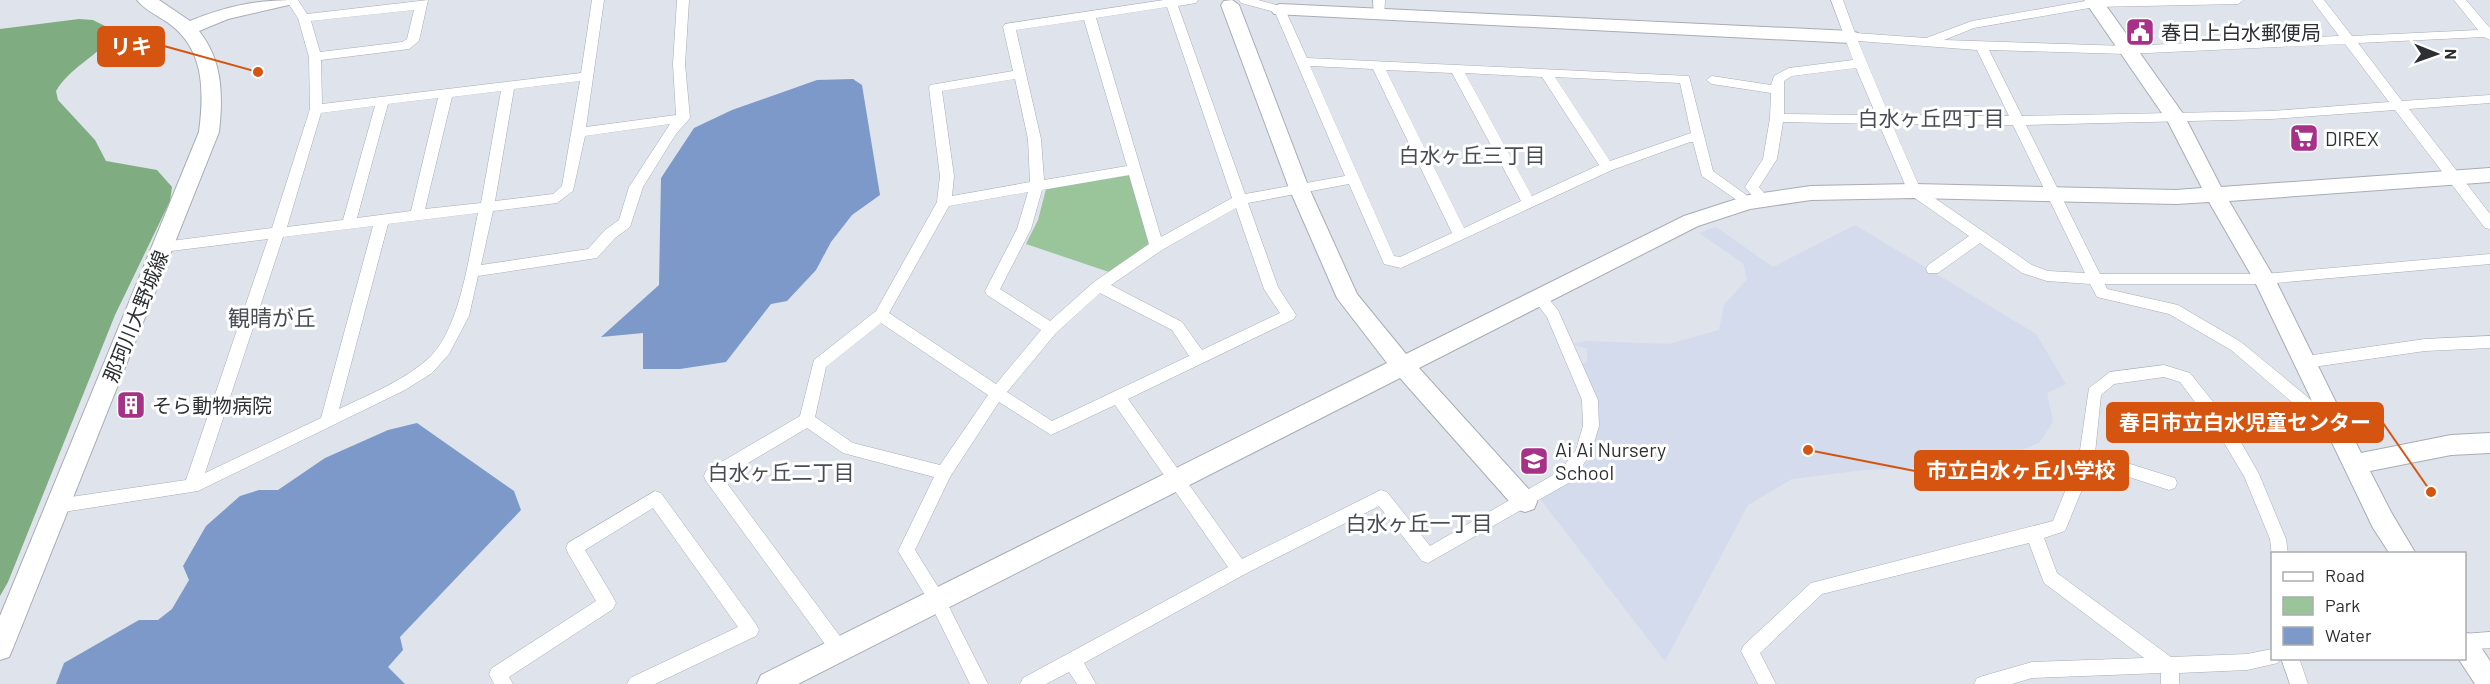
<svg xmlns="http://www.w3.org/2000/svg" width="2490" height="684" font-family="Barlow,'Noto Sans JP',sans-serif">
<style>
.built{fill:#d3dbec}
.green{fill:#9ac59b}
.forest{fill:#80ac81}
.water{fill:#7c99c9}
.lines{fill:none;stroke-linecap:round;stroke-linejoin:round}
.street-casing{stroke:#a8acb5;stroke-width:1}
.secondary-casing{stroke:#a8acb5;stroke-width:2}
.street{fill:#fff;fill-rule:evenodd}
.secondary{fill:#fff;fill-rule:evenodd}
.labels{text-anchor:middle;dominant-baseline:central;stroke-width:6;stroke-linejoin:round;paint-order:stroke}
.poi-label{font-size:20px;fill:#2d2f33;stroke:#fff;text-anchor:start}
.street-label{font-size:20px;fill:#2d2f33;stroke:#fff}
.neighbourhood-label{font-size:21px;fill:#484c54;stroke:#fff}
.quarter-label{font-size:22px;fill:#484c54;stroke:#fff}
.leader{fill:none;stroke:#d55510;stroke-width:2}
.callout-dot{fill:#d55510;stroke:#fff;stroke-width:2}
.callout{fill:#d55510;stroke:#d55510;stroke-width:2}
.callout-label{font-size:21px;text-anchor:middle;font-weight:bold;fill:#fff}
</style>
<rect width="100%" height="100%" fill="#dee3ec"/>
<path class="built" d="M1855 225 2036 334 2066 384 2047 393 2053 422 2039 443 1983 465 1865 470 1792 479 1748 505 1665 661 1541 500 1574 478 1592 457 1598 425 1582 365 1587 361V349L1573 344 1586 341 1669 344 1719 330 1724 305 1747 279 1743 263 1699 233 1716 227 1773 267Z"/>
<path class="green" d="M1130 175 1149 245 1109 272 1026 244 1038 220 1046 189Z"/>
<path class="forest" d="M79 19 93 20 113 30 114 36C96 56 70 68 56 91L58 100 95 140 106 161 157 170 172 187 170 201 115 315 8 582 0 596V29Z"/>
<g class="water">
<path d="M853 79 862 85 880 195 852 215 831 242 816 270 787 301 771 304 726 362 680 369H643V333L601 337 659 285 661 178 694 128 732 110 817 80Z"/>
<path d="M417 423 514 491 521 510 400 637 403 650 388 667 405 684H56L64 663 139 620H158L172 609 189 580 183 566 206 526 240 496 259 490H278L325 458 388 430Z"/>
</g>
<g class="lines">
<g class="street-casing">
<g id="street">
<path d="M286 0H298L307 14 428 0 419 41 409 49 321 60 322 104 581 73 592 0H604L586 127 676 115 673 64 677 0H689L685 64 690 118 676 134 643 187 630 227 615 238 597 258 478 276 469 316 449 354 432 373 405 390 198 491 57 513 51 511 49 506 51 501 57 499 186 480 268 239 163 252 156 247 163 242 272 228 310 109 309 57 298 18ZM414 10 407 39 402 42 320 52 311 21ZM580 81 562 186 553 194 495 201 514 89ZM501 91 481 203 425 209 452 97ZM438 98 411 211 357 218 388 104ZM375 106 343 220 287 227 321 113ZM670 124 629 187 619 220 605 230 588 249 481 265 493 211 557 203 573 191 585 136ZM478 213C469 254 461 325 431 356 406 380 370 394 339 409L388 224ZM373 226 321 418 205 473 283 237Z"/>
<path d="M1164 0H1198L1196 3 1178 6 1245 194 1345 176 1275 12 1241 3 1239 0H1258L1284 7 1307 58 1689 76 1713 171 1756 202 1749 207 1744 205 1702 176 1693 142H1690L1612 170 1401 268 1384 264 1349 184 1248 203 1278 287 1296 315 1294 319 1128 399 1242 559 1381 490 1387 492 1430 546 1560 471 1576 450 1583 426 1582 400 1547 317 1531 296 1533 292H1543L1558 310 1598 400 1599 426 1591 453 1572 481 1428 563 1422 561 1379 506 1245 574 1084 663 1096 684H1077L1069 672 1046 684H1020L1023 678 1228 567 1115 405 1051 435 999 402 950 477 915 550 943 595 988 684H970L931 605 898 551 934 477 843 453 807 428 723 478 845 643 848 649 845 655 839 657 833 655 706 481 704 476 706 471 800 416 814 360 876 311 937 202 940 176 929 88 930 85 1013 71 1003 27 1005 24ZM1167 7 1232 198 1161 237 1096 18ZM1084 20 1127 166 1044 180 1041 139 1016 30ZM1310 66 1373 69 1452 233 1400 257 1394 256ZM1386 70 1452 73 1521 201 1464 228ZM1465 73 1542 77 1599 165 1532 196ZM1555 77 1680 83 1691 133 1610 161ZM1015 79 1028 139 1030 182 952 196 954 176 942 91ZM1129 175 1149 244 1094 282 1050 321 1000 289 1031 229 1042 190ZM1028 192 1017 229 985 291 987 295 1041 330 996 384 889 313 949 206ZM1236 208 1264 289 1280 313 1202 350 1182 322 1111 285 1162 250ZM1100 293 1172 330 1189 356 1052 421 1007 392 1056 333ZM881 323 988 395 940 465 853 443 815 417 826 367Z"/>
<path d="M1373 0H1385L1384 18 1380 19 1374 15Z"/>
<path d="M1831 0H1843L1855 33 1926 38 1972 21 2091 0H2244L2238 4 2095 7 1974 28 1944 40 2126 46 2339 36 2312 0H2324L2352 36 2478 30 2454 0H2466L2490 28V40L2484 37 2358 43 2402 101 2490 95V103L2409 109 2490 214V229L2485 228 2395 110 2272 119 2026 125 2100 274H2264L2490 254V264L2264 284H2105L2107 289 2178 305 2241 342 2316 404 2336 408 2338 412 2336 416 2330 418 2306 414 2231 350 2169 314 2097 297 2090 284 2047 281 2022 273 1980 243 1938 273H1928L1926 269 1928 265 1969 236 1909 194 1879 124 1783 122 1777 159 1759 187 1769 199 1762 204 1757 202 1745 187 1763 159 1770 118 1771 93 1712 84 1706 80 1712 76 1771 85 1774 76 1789 68 1853 60ZM1858 41 1977 50 2009 116 1889 115ZM2345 44 2389 102 2272 111 2022 116 1989 50 2126 54ZM1856 68 1876 115 1784 114V81L1792 76ZM1892 124 2013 125 2085 273 2048 271 2032 265 1920 188Z"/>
<path d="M2490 336V348L2425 351 2306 368 2301 366 2298 362 2301 358 2306 356 2425 339Z"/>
<path d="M2164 365 2190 373 2230 423 2259 474 2286 539 2288 554H2272V556L2270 539 2244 476 2218 433 2180 382 2164 377 2114 384 2101 395 2095 453 2175 478 2177 483 2175 488 2169 490 2092 465 2065 531 2044 538 2057 573 2171 657 2247 654 2272 649V658H2280L2278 663 2247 670 2179 673V684H2161V673L2032 678 2012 684H1974L1977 678 1983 676 2032 662 2144 658 2044 583 2029 543 1822 594 1760 653 1776 684H1758L1741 651 1744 645 1811 583 2053 521 2079 457 2089 388 2110 372Z"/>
<path d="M655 491 661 493 756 624 759 630 756 636 655 684H627L630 678 738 627 653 508 585 550 613 597 616 603 613 609 509 677 513 684H494L489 674 492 668 596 601 568 553 566 548 568 543Z"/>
<path d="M2490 632V648L2464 650V634Z"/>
<path d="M2281 658H2299L2308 684H2290Z"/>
</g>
</g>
<g class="secondary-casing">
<g id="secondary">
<path d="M137 0H159L190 21C226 6 256 0 296 0L293 4 228 19 199 31C223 61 223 96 219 132L13 648 9 657 0 660V616L199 132C204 93 205 51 171 25 161 17 144 10 137 0Z"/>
<path d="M1232 0 1239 5 1309 188 1357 294 1406 354 1684 216 1749 195 1811 186 1914 184 2176 190 2202 188 2168 122 2084 0H2102L2184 115 2221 187 2490 168V182L2229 201 2275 279 2361 453 2451 435 2490 433V453L2451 455 2370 471 2391 512 2416 554H2390L2373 528 2254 280 2209 202 2176 204 1914 198 1811 200 1750 209 1698 226 1419 368 1534 495 1537 502 1534 509 1525 512 1516 509 1400 378 798 684H757L761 675 1387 363 1337 298 1289 188 1221 5 1224 1Z"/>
<path d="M1280 4 1851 31 1858 33 1860 37 1858 41 1851 43 1274 14 1271 10 1274 6Z"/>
<path d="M2464 632 2473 635 2490 661V684H2475L2458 658H2464Z"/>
</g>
</g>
<use href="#street" class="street"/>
<use href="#secondary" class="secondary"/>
</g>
<defs>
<g id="civic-square" transform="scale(1.5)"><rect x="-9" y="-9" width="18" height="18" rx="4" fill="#a83188" stroke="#fff"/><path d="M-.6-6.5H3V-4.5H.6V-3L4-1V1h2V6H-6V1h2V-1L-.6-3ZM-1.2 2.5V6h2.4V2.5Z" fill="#fff"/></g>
<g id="supermarket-square" transform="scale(1.5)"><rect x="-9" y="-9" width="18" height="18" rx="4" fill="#a83188" stroke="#fff"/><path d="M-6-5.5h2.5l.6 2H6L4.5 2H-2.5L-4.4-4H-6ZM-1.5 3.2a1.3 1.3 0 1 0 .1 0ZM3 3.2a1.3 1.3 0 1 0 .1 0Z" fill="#fff"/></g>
<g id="building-square" transform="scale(1.5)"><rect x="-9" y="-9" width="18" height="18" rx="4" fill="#a83188" stroke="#fff"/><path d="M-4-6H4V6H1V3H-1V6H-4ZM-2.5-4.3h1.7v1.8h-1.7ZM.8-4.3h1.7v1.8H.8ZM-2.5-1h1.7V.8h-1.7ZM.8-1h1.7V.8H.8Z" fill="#fff"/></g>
<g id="school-square" transform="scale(1.5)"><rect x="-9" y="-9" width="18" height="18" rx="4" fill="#a83188" stroke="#fff"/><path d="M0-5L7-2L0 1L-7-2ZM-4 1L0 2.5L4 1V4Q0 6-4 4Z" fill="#fff"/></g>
</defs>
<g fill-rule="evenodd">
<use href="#civic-square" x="2140" y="32"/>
<use href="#supermarket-square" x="2304" y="138"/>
<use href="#building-square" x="131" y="405"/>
<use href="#school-square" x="1534" y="461"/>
</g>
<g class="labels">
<g class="poi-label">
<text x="2161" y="32">春日上白水郵便局</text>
<text x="2325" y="138">DIREX</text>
<text x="152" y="405">そら動物病院</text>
<text x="1555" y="449">Ai Ai Nursery<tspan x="1555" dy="23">School</tspan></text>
</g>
<g class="street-label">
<text transform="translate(135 316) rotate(-68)">那珂川大野城線</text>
</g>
<g class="neighbourhood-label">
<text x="1931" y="117">白水ヶ丘四丁目</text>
<text x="1472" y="154">白水ヶ丘三丁目</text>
<text x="781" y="471">白水ヶ丘二丁目</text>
<text x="1419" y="522">白水ヶ丘一丁目</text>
</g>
<g class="quarter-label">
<text x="272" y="317">観晴が丘</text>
</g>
</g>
<path class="leader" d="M258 72L164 46M2431 492L2383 423M1808 450L1915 471"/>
<g class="callout-dot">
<circle cx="258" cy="72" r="6"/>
<circle cx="2431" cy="492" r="6"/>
<circle cx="1808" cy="450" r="6"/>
</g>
<g class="callout">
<rect x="98" y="27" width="66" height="39" rx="6"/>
<rect x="2107" y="403" width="276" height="39" rx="6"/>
<rect x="1915" y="451" width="213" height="39" rx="6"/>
</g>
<g class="callout-label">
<text x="131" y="54">リキ</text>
<text x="2245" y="430">春日市立白水児童センター</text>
<text x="2021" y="478">市立白水ヶ丘小学校</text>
</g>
<rect x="2271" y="552" width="195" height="108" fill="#ffffff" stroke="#abacad" stroke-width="1.5"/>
<rect x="2283" y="572" width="30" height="9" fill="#ffffff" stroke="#abacad" stroke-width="1.5"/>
<text x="2325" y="582" font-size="18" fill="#2d2f33">Road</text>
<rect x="2283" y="597" width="30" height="18" fill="#9ac59b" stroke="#abacad" stroke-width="1.5"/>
<text x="2325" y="612" font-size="18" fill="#2d2f33">Park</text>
<rect x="2283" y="627" width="30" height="18" fill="#7c99c9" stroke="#abacad" stroke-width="1.5"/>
<text x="2325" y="642" font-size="18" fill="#2d2f33">Water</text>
<g transform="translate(2436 54) rotate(91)" stroke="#ffffff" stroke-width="4.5" paint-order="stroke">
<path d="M0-4.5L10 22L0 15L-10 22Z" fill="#2d2f33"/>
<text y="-9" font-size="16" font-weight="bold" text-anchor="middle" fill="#2d2f33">N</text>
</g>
</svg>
